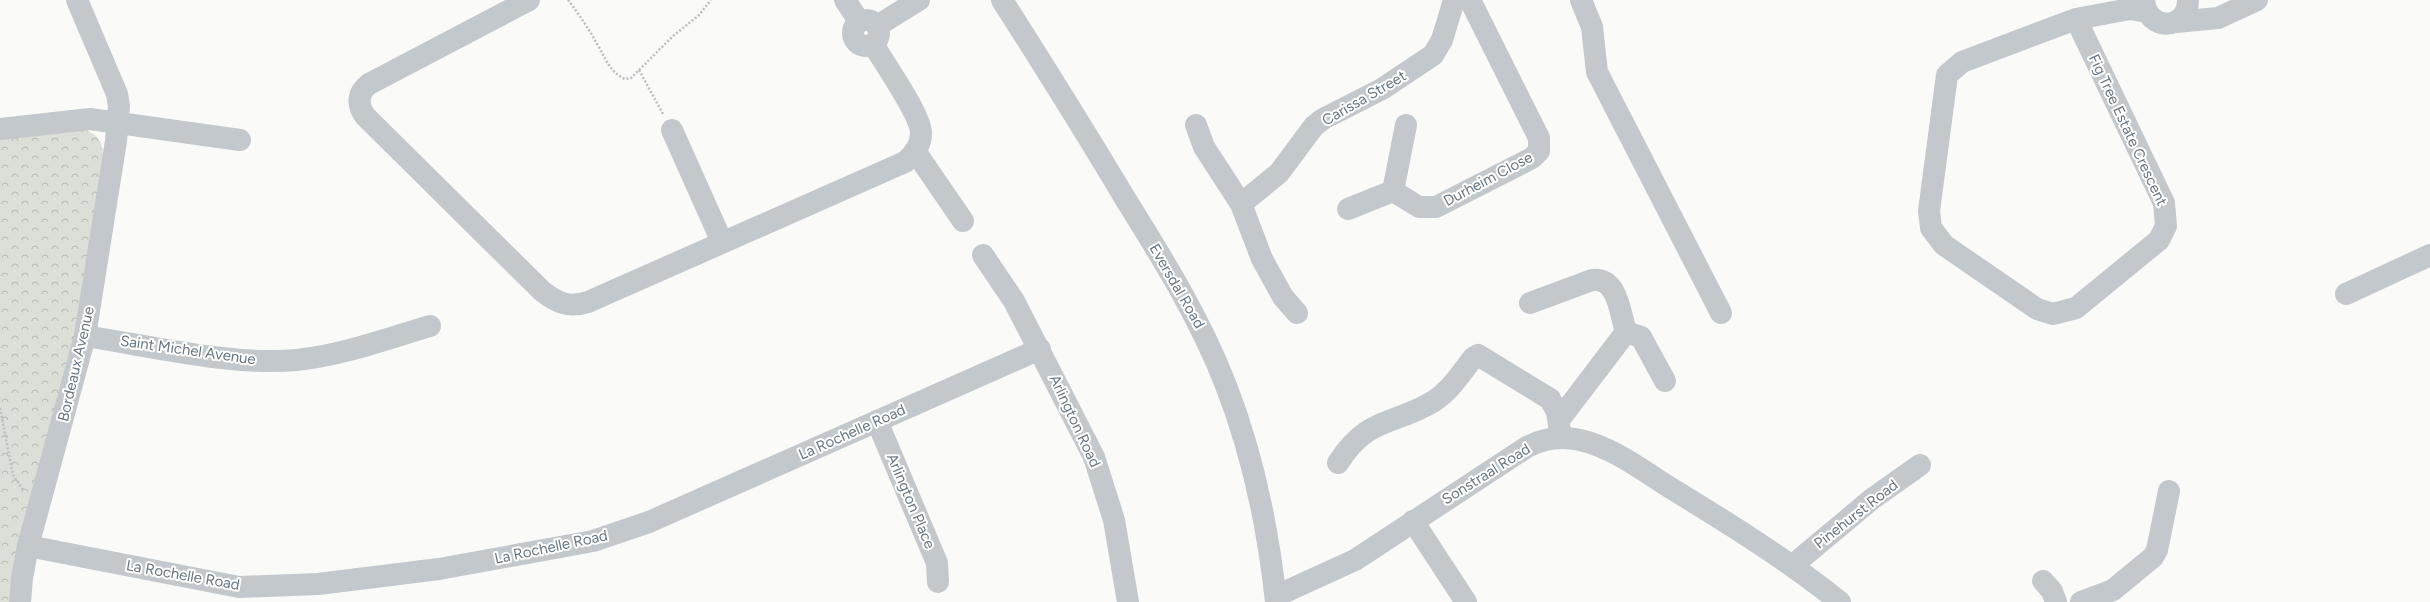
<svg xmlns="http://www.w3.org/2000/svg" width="2430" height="602" font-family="Figtree,sans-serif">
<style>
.forest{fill:url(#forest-crowns)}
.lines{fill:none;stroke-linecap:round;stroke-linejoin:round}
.path{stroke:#bbbfc2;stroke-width:2.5;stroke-dasharray:2 2;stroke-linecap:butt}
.minor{stroke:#c3c8cc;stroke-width:22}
.labels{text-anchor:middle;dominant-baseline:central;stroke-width:4;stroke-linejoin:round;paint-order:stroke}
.street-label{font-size:15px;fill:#657683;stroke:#fff}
</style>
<defs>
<pattern id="forest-crowns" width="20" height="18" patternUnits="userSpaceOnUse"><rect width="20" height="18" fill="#dadfd7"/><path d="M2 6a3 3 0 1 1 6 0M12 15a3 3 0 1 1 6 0" fill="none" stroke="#b4b9b4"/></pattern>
</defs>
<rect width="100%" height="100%" fill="#fafaf8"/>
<path class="forest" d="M86 130C98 135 103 143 103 155L74 345 12 602H0V137Z"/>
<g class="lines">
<g class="path">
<path d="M568 0C578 13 589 29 597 44 606 58 608 71 625 79L631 78 672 37 699 15 711 0"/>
<path d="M639 70 663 114"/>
<path d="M0 408 13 475 24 491"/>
</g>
<g class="minor">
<path d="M529 0 369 84C357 93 357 105 365 116L542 291C557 303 569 308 588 302L905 162C914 154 921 146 921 133 921 115 884 63 873 44"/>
<path d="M845 0 859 21"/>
<path d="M1002 0C1044 66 1086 133 1126 200 1163 259 1200 319 1225 383 1253 454 1268 527 1276 602"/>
<path d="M1581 0 1592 27 1597 72 1721 313"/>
<path d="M2144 0C2147 32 2188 31 2188 0"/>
<path d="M2076 19 2164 203 2166 226 2159 240 2076 308 2053 314 2037 309 1944 245 1931 228 1929 211 1947 75 1962 62 2076 19 2130 9 2147 12"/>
<circle cx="866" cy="33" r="13"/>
<path d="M2176 22 2218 18 2257 0"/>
<path d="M877 26 919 0"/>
<path d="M1196 125 1204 147 1241 204 1262 259 1283 297 1297 313"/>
<path d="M1406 125 1393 191 1419 207H1436L1532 158 1539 151V138L1470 0"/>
<path d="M0 129 90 119 240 140"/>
<path d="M672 130 722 242"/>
<path d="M915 151 963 221"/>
<path d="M1241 204 1279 173 1314 126 1323 119 1382 89 1433 55 1442 40 1454 0"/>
<path d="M1348 209 1393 191"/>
<path d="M983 255 1014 301 1094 457 1114 520 1128 602"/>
<path d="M2346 294 2430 255"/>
<path d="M1530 303 1592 280C1618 277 1620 313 1626 332L1559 420"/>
<path d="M1626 332 1641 337 1665 381"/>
<path d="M85 336C150 346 232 366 297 360 343 355 386 339 430 326"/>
<path d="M877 421 937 563 938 582"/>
<path d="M1338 463C1368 416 1393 426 1434 401 1450 391 1462 372 1473 358L1478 355 1550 399 1557 412 1561 438"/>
<path d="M1413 521 1466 602"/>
<path d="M28 546 239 587 318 584 439 569 593 541 649 522 1040 349"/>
<path d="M1793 565 1872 499 1920 465"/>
<path d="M2043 581 2052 591 2056 602"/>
<path d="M1276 596 1355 560 1527 447C1544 438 1562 436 1580 440 1612 447 1642 470 1669 487 1728 523 1786 559 1840 602"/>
<path d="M20 602 22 578 28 546 85 336 116 141 119 106 117 94 77 0"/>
<path d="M2081 602 2113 590 2153 557 2157 550 2169 491"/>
</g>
</g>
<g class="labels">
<g class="street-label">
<text transform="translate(1364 98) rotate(-30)">Carissa Street</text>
<text transform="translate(2128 130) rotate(65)">Fig Tree Estate Crescent</text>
<text transform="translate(1488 179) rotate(-28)">Durheim Close</text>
<text transform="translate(1177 286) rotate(60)">Eversdal Road</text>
<text transform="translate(188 350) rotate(8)">Saint Michel Avenue</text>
<text transform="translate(76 364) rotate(-77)">Bordeaux Avenue</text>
<text transform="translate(1075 421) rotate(65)">Arlington Road</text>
<text transform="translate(852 432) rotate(-24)">La Rochelle Road</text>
<text transform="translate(1486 474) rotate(-32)">Sonstraal Road</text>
<text transform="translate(911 501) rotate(67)">Arlington Place</text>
<text transform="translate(1856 514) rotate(-38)">Pinehurst Road</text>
<text transform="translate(551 547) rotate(-12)">La Rochelle Road</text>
<text transform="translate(183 575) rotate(10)">La Rochelle Road</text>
</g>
</g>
</svg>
